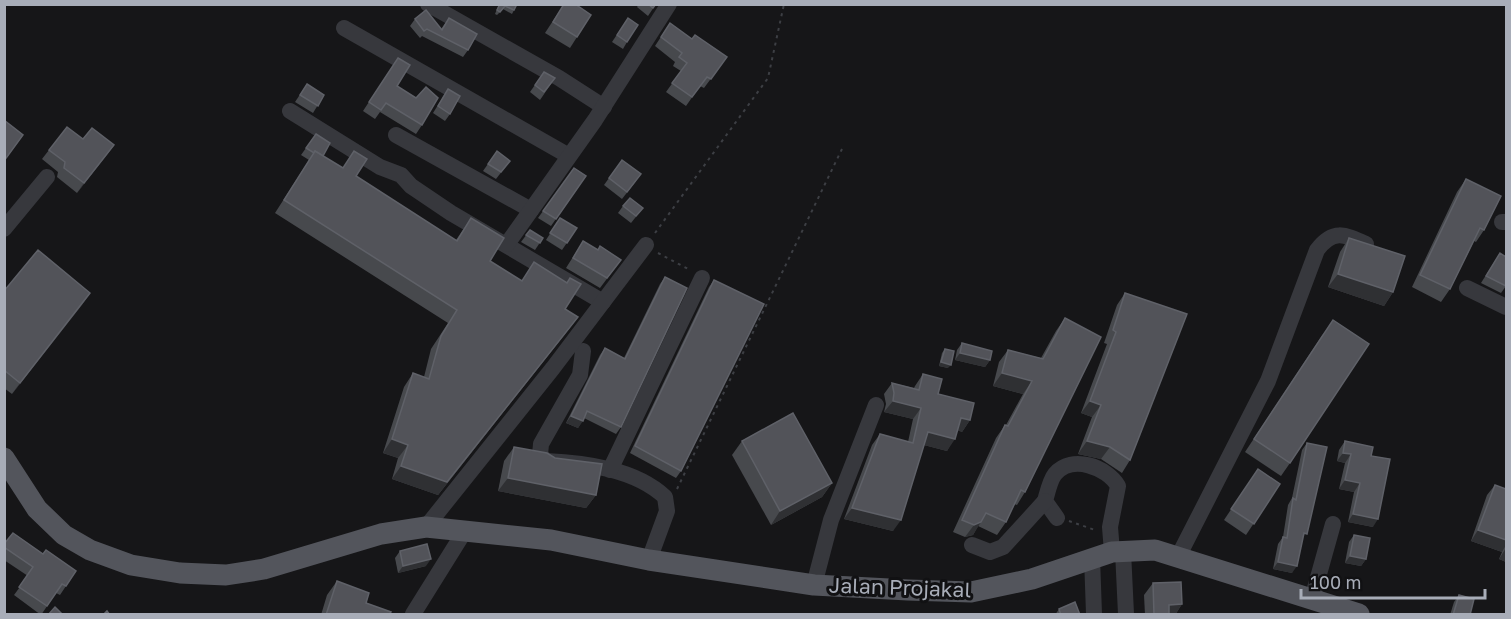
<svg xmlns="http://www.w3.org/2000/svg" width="1511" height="619" font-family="'Golos Text',sans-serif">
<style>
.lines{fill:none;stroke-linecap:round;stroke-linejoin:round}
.path{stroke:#3d3f44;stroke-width:2;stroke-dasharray:3 4.5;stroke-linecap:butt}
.minor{stroke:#37383d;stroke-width:16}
.major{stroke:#53555c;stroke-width:21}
.wall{fill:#47494d}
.shaded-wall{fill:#2f3033}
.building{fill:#525359;stroke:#5f6168;stroke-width:1.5}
.labels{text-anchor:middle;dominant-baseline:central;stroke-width:6;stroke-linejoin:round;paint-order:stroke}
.street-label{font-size:21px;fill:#a8adb8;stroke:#111113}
</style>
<rect width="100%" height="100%" fill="#161618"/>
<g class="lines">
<g class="path">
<path d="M655 233 768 78 784 4"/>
<path d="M658 253 690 270"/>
<path d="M677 489 842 149"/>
<path d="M1069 521 1095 530"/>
</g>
<g class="minor">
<path d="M428 4 559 78 604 107"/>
<path d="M344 28 569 156"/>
<path d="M290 111 380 167 401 175 411 186 451 213 603 302"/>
<path d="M396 135 531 210"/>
<path d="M1502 222H1506"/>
<path d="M4 229 47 177"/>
<path d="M507 244 595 120 669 4"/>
<path d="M1467 288 1506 307"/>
<path d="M583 351 580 375 541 444 540 455 546 461C586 463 635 469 665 497L667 511 649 560"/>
<path d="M610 470 702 278"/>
<path d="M1057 518 1045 501C1047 494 1050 480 1055 474 1072 454 1107 467 1118 486L1110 527 1112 552"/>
<path d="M426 527 553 368 646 245"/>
<path d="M972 545 990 552 1003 547 1045 501"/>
<path d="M1123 551 1126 614"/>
<path d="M1092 557 1094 614"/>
<path d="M1178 557 1268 381 1317 250C1333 229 1344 234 1366 244"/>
<path d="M814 585 831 520 876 405"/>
<path d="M1312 599 1333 524"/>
<path d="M413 614 466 529"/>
</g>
<path class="major" d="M4 458 37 509 64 535 90 550 131 565 180 573 226 575 264 569 381 534 426 527 551 540 649 560 814 585 908 590 971 592 1032 579 1112 552 1155 550 1359 614"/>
</g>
<g class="wall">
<path d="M499 4H517L512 14 503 9 497 15 495 14Z"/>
<path d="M564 4 577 37 570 48 545 33Z"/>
<path d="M639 4H656L648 16 637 7Z"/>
<path d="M449 18 468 50 463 57 422 36 420 38 410 26 415 19 441 29Z"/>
<path d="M628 18 627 42 623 49 612 42Z"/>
<path d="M670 23 692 39 727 57 704 88 700 86 686 106 666 92 681 71 673 66 675 62 655 46Z"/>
<path d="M398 58 397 86 422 125 416 134 380 112 375 119 363 111Z"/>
<path d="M544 72 555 78 540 100 530 92Z"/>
<path d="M307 84 324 95 313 113 295 102Z"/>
<path d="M448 89 450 114 445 121 433 113Z"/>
<path d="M316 134 323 156 456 240 471 218 490 261 578 317 568 330 438 495 392 479 398 458 383 453 404 387 413 373 424 377 431 349 448 323 275 213 309 160 301 155Z"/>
<path d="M83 139 114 145 77 193 57 177 58 172 42 159 49 150Z"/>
<path d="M497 151 510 161 496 179 483 171Z"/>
<path d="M574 168 586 176 551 226 538 218Z"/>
<path d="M609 178 636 181 622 199 604 185Z"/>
<path d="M1466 179 1484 230 1476 242 1474 241 1450 289 1441 302 1412 287 1457 192Z"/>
<path d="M623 206 643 208 631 223 618 213Z"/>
<path d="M560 218 577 228 562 250 546 240Z"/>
<path d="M530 230 543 238 535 250 521 242Z"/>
<path d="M1349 238 1393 292 1384 306 1328 287 1340 252Z"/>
<path d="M583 241 597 250 621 260 600 288 566 268Z"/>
<path d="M1500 253 1506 286 1501 293 1481 283Z"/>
<path d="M665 277 621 427 616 434 584 418 578 428 566 423 600 355 605 348 624 358 660 284Z"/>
<path d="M714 280 681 471 676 478 630 453 709 287Z"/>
<path d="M4 291 90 293 12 394 4 388Z"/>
<path d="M1125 293 1130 460 1122 473 1101 459 1078 454 1092 417 1081 413 1107 344 1104 343 1117 305Z"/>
<path d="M1065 318 1025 492 1017 505 1014 504 1006 522 997 535 978 526 973 535 965 537 953 532 996 438 1005 425H1006L1023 394 993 386 999 362 1008 350 1041 358 1056 331Z"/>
<path d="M1323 334 1290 463 1281 476 1245 452Z"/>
<path d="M962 343 990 360 985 367 955 360 957 350Z"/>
<path d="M945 349 948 368 939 366 942 353Z"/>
<path d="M923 374 938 394 970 420 962 432 958 430 947 451 924 445 893 531 844 519 872 445 880 434 908 442 913 419 884 412 886 404 884 394 892 383 914 388 915 386Z"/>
<path d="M742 441 832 483 822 497 771 525 732 455Z"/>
<path d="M1345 441 1371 456 1373 527 1348 522 1354 492 1339 489 1345 463 1337 461 1339 450Z"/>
<path d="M1307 443 1302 541 1292 573 1273 569 1278 544 1283 537 1288 505 1292 498 1302 450Z"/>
<path d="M514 447 596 495 586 508 498 491 504 461Z"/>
<path d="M1258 469 1280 484 1246 535 1224 520Z"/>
<path d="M1495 485 1506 489V562L1499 559 1502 552 1471 541 1487 495Z"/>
<path d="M1354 535 1366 559 1361 566 1345 563 1349 542Z"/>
<path d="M4 544 43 554 76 571 60 595 56 593 41 615 14 595 28 576 4 560Z"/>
<path d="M400 551 426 566 398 573 395 558Z"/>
<path d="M337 581 366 603 390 615H321L327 595Z"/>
<path d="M1153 583 1182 604 1175 615H1145L1144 595Z"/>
<path d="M1459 595 1470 615H1450L1454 602Z"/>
<path d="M1059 609 1080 615H1055Z"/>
</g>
<g class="shaded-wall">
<path d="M114 145 107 155 77 193 84 183Z"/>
<path d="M1338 274 1393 292 1384 306 1328 287Z"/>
<path d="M90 293 82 305 12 394 20 383Z"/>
<path d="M578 317 568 330 438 495 392 479 401 466Z"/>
<path d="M960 353 990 360 985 367 955 360Z"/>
<path d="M941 362 951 365 948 368 939 366Z"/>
<path d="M1002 373 1032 381 1023 394 993 386Z"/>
<path d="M893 401 921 408 913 419 884 412Z"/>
<path d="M1090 401 1101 405 1092 417 1081 413Z"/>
<path d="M571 416 583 421 578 428 566 423Z"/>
<path d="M961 418 970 420 962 432 953 429Z"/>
<path d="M928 432 955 439 947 451 920 444Z"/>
<path d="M392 439 408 445 398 458 383 453Z"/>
<path d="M1087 441 1110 447 1101 459 1078 454Z"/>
<path d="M1343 453 1351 454 1345 463 1337 461Z"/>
<path d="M508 478 596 495 586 508 498 491Z"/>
<path d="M1345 480 1360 483 1354 492 1339 489Z"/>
<path d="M832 483 822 497 771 525 780 511Z"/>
<path d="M852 508 901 520 893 531 844 519Z"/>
<path d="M1353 514 1378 519 1373 527 1348 522Z"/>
<path d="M981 522 973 535 965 537 974 525Z"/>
<path d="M1478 530 1506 540V545L1502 552 1471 541Z"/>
<path d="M1506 548V562L1499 559Z"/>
<path d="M1350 556 1366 559 1361 566 1345 563Z"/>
<path d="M431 559 426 566 398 573 403 566Z"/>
<path d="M1278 562 1297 566 1292 573 1273 569Z"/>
<path d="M1182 604 1175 615H1162L1169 605Z"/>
</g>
<g class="building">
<path d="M500 4H517L514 10 505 6 500 12 497 10Z"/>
<path d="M564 4H575L591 15 577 37 553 22Z"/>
<path d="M648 4H656L653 8Z"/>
<path d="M426 10 442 30 449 18 477 34 468 50 427 29 424 31 415 19Z"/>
<path d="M628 18 638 25 627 42 617 35Z"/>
<path d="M670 23 692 39 695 35 727 57 711 79 707 77 692 97 672 83 687 63 679 57 682 53 661 37Z"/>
<path d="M398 58 410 65 397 86 416 98 426 87 438 98 422 125 386 103 381 110 369 102Z"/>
<path d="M544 72 555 78 544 92 535 85Z"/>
<path d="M307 84 324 95 318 106 300 95Z"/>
<path d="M448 89 460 96 450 114 438 106Z"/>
<path d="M4 120 23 135 4 161Z"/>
<path d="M67 127 83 139 92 128 114 145 84 183 64 168 65 162 49 150Z"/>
<path d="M316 134 330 143 323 156 315 151 314 153 306 148Z"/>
<path d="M315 151 343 168 354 151 367 159 356 176 457 241 471 218 504 238 490 261 522 281 534 262 567 283 570 278 581 284 565 309 578 317 447 482 401 466 408 445 392 439 413 373 429 379 441 336 457 310 284 200Z"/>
<path d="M497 151 510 161 501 172 488 164Z"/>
<path d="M622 160 641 174 627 192 609 178Z"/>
<path d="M574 168 586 176 556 219 543 211Z"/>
<path d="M1466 179 1501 196 1484 230 1480 228 1450 289 1420 275Z"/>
<path d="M630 198 643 208 636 216 623 206Z"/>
<path d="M560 218 577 228 567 243 550 233Z"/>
<path d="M530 230 543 238 540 243 526 235Z"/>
<path d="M1349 238 1405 256 1393 292 1338 274Z"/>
<path d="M583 241 598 250 600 246 621 260 607 278 573 258Z"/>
<path d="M38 250 90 293 20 383 4 370V291Z"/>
<path d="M1500 253 1506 257V286L1486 276Z"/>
<path d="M665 277 687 288 621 427 587 411 583 421 571 416 605 348 625 359Z"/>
<path d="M714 280 764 304 681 471 635 446Z"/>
<path d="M1125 293 1187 314 1130 460 1110 447 1087 441 1101 405 1090 401 1116 332 1113 330Z"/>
<path d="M1065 318 1101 337 1025 492 1021 490 1006 522 986 513 981 522 974 525 962 520 1005 425 1008 426 1032 381 1002 373 1008 350 1043 359Z"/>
<path d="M1333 320 1369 344 1290 463 1254 439Z"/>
<path d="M962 343 992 351 990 360 960 353Z"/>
<path d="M945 349 954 351 951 365 941 362Z"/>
<path d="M923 374 942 379 938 394 974 403 970 420 961 418 955 439 928 432 901 520 852 508 880 434 913 443 921 408 893 401 894 393 892 383 919 390Z"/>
<path d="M793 413 832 483 780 511 742 441Z"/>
<path d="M1345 441 1373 447 1371 456 1390 459 1378 519 1353 514 1360 483 1345 480 1351 454 1343 453Z"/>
<path d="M1307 443 1327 447 1307 534 1304 533 1297 566 1278 562 1283 537 1287 538 1293 498 1296 500Z"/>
<path d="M514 447 547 453 555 458 602 464 596 495 508 478Z"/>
<path d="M1258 469 1280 484 1254 524 1231 509Z"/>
<path d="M1495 485 1506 489V540L1478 530Z"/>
<path d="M13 533 43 554 46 550 76 571 66 586 62 584 47 606 19 587 33 567 4 547V544Z"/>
<path d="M1354 535 1370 538 1366 559 1350 556Z"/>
<path d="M427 544 431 559 403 566 400 551Z"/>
<path d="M337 581 369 593 366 603 391 612 389 615H326Z"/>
<path d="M1181 582 1182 604 1169 605V615H1154L1153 583Z"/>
<path d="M1459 595 1474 599 1470 615H1453Z"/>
<path d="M1075 602 1080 615H1061L1059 609Z"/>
<path d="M55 607 63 615H48Z"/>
<path d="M107 611 110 615H103Z"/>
</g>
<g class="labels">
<g class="street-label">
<text transform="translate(900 587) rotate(2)">Jalan Projakal</text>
</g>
</g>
<rect width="1511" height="619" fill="none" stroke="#a8adb8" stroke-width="12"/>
<path d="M1301 589v9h184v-9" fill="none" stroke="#a8adb8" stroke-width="3"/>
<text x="1310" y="589" font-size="18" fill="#a8adb8" stroke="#111113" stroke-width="4.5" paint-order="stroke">100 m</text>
</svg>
